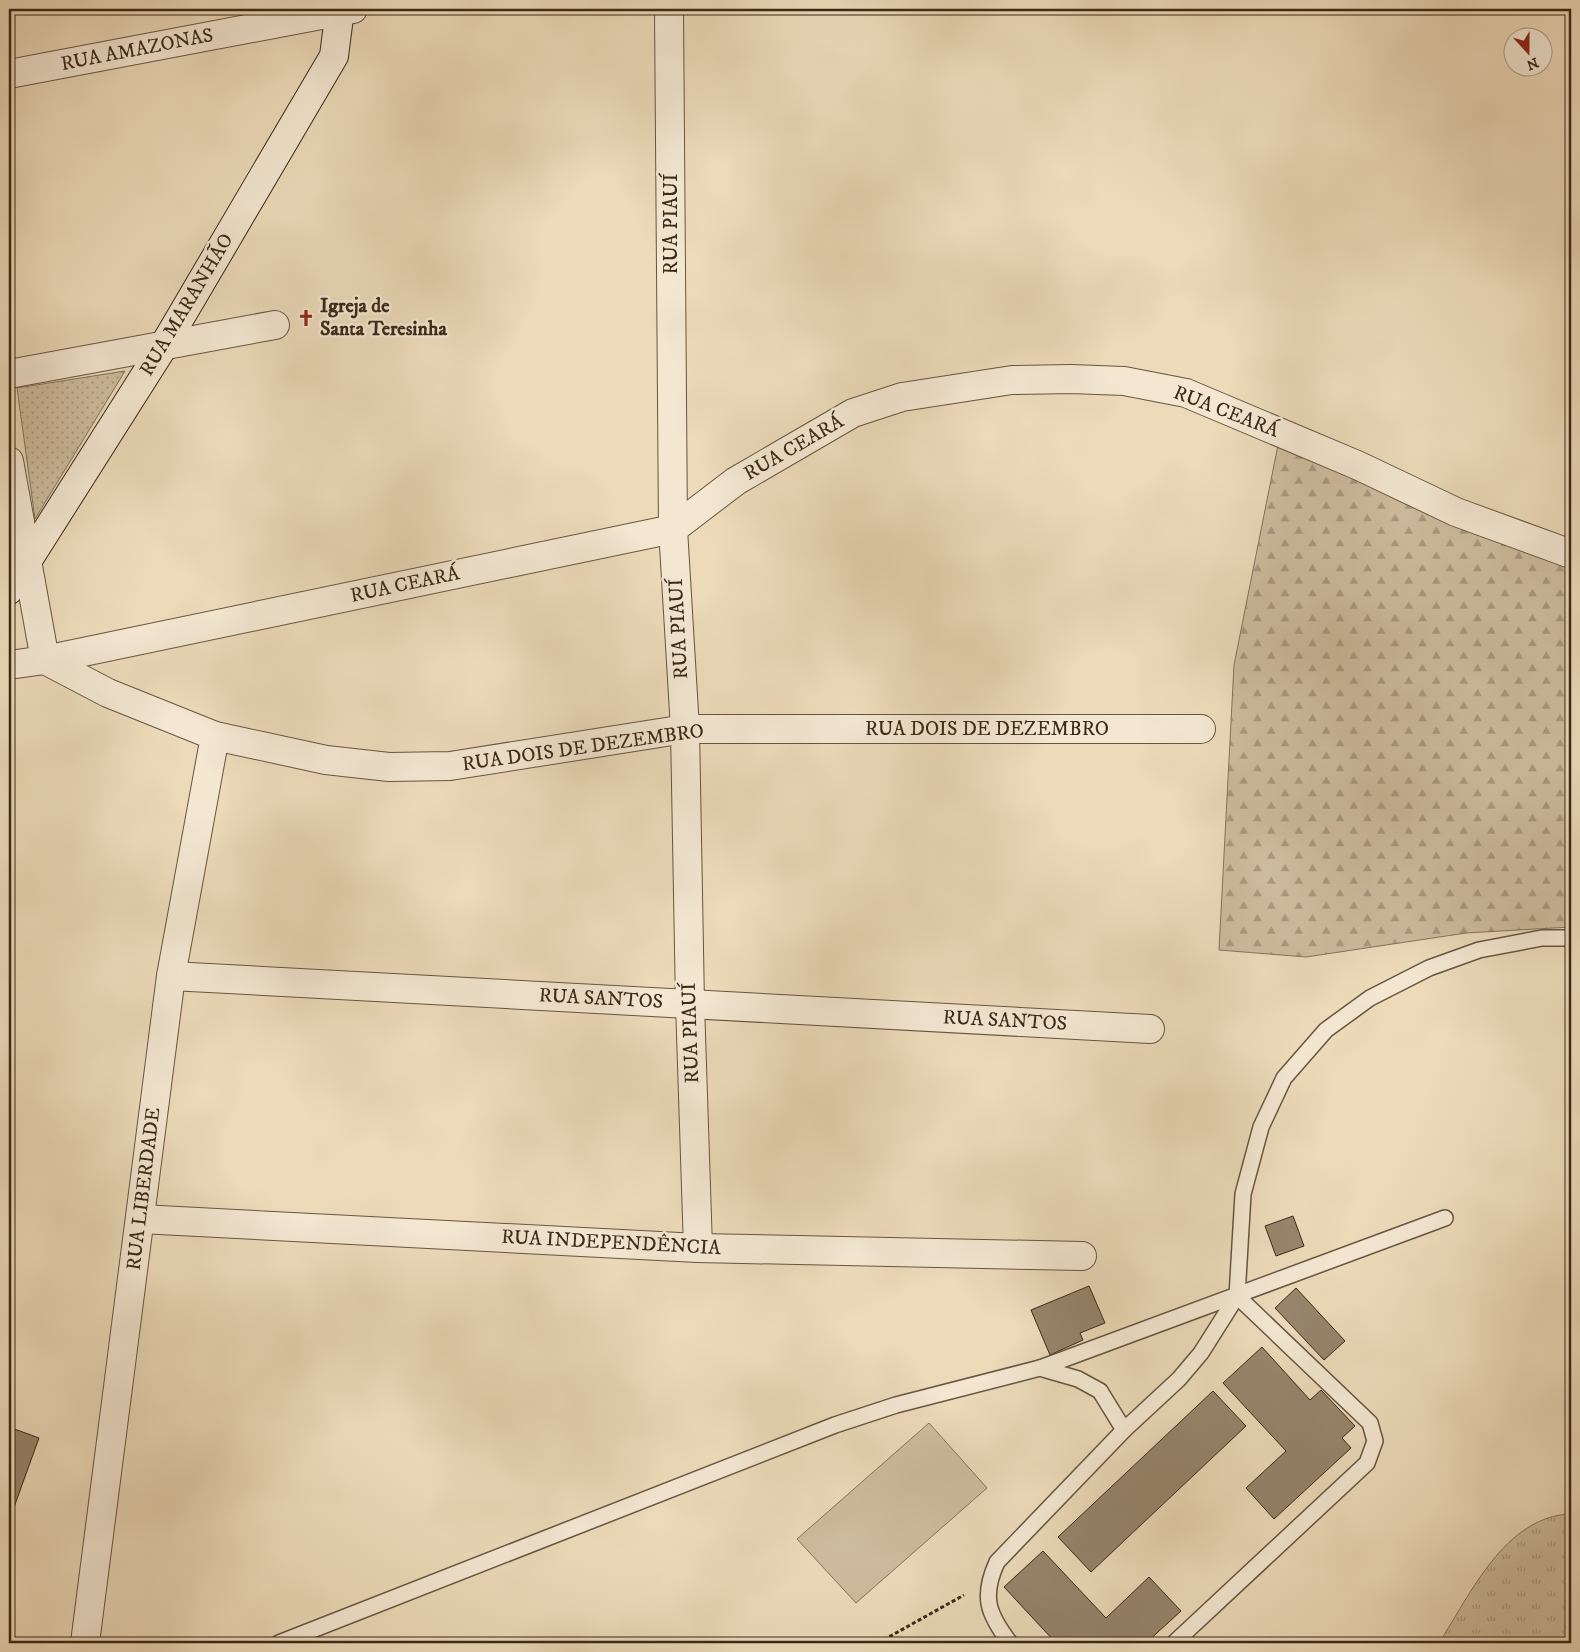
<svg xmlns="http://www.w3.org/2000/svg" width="1580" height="1652" font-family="'IM FELL DW Pica',serif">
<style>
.grass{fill:url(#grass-tufts);stroke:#84725c}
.forest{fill:url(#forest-firs);stroke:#84725c}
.park{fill:url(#park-dots);stroke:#84725c}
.pitch{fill:#cebc9e;stroke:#84725c}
.building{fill:#97856c;stroke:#3b2919}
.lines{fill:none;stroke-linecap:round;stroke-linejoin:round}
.lane-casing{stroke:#675541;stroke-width:18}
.street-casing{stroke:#675541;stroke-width:30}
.secondary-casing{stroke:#3b2919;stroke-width:30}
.path{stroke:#3b2919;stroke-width:3;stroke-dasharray:4 2.5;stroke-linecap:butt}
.lane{stroke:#f3e7d2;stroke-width:15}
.street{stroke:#f3e7d2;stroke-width:28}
.secondary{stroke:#f3e7d2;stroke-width:28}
.labels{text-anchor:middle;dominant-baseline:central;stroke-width:5;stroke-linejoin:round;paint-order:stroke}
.street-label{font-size:20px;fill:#3b2919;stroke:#f3e7d2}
.poi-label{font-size:20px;font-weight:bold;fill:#3b2919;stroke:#f3e7d2;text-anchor:start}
</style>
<defs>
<pattern id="grass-tufts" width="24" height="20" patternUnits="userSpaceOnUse" patternTransform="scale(1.25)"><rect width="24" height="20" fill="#cebc9e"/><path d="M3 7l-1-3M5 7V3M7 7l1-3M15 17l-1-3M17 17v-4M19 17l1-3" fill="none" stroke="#a89980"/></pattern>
<pattern id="forest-firs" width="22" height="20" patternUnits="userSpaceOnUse" patternTransform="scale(1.25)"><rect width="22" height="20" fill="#cebc9e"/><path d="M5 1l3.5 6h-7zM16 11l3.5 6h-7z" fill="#a89980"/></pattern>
<pattern id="park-dots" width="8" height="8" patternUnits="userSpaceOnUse" patternTransform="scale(1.25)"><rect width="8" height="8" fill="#cebc9e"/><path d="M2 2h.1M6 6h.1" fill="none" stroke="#a89980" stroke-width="1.8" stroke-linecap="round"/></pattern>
</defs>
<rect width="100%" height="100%" fill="#ecdab9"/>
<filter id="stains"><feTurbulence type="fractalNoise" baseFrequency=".004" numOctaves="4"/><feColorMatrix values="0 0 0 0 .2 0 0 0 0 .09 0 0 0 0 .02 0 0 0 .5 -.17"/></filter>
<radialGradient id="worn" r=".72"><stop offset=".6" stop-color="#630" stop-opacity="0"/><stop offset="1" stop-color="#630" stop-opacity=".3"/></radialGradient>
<path class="grass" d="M1571 1514V1643H1439C1470 1595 1505 1516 1571 1514Z"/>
<path class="forest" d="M1281 430 1571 542V927L1466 933 1306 957 1219 950 1234 665Z"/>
<path class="park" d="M125 371 35 519 17 388Z"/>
<path class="pitch" d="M929 1423 987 1488 856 1603 797 1539Z"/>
<g class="building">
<path d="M1293 1216 1304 1246 1276 1256 1265 1226Z"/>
<path d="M1089 1286 1105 1323 1080 1333 1083 1340 1050 1355 1031 1310Z"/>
<path d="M1296 1288 1345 1341 1324 1360 1275 1308Z"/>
<path d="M1262 1347 1310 1400 1321 1390 1355 1426 1342 1438 1351 1448 1274 1519 1246 1488 1286 1451 1223 1383Z"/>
<path d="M1213 1391 1246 1426 1091 1572 1058 1537Z"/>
<path d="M9 1427 39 1438 9 1521Z"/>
<path d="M1043 1551 1106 1618 1149 1577 1181 1611 1146 1643H1056L1004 1587Z"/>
</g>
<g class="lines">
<g class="lane-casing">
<g id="lane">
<path d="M1040 1368 1445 1218"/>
<path d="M279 1643 835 1425 896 1405 1040 1368 1078 1379 1100 1391 1124 1430"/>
<path d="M1010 1643C988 1614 981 1597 997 1562L1124 1430 1179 1379 1201 1353 1237 1296 1243 1194 1261 1127 1284 1078 1326 1030 1370 998 1429 968 1479 950 1542 938H1571"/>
<path d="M1174 1643 1367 1463 1375 1441 1370 1423 1237 1296"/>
</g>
</g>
<g class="street-casing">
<g id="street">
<path d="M669 9 673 529 685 729 690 1004 698 1248"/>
<path d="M9 74 353 9"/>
<path d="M9 374 275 325"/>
<path d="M9 461 45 660 108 693 215 736 326 760 389 767 450 766 685 729H1201"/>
<path d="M9 665 45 660 673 529 736 481 853 413 902 397 1012 380 1071 379 1124 381 1186 393 1357 465 1456 512 1571 554"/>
<path d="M171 976 1150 1029"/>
<path d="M140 1219 698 1248 1082 1256"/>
<path d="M85 1643 171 976 215 736"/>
</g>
</g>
<g class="secondary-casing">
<path id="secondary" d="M9 590 163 347 334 56 340 9"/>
</g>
<path class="path" d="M878 1643 964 1595"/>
<use href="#lane" class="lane"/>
<use href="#street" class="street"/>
<use href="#secondary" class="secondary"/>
</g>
<defs>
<g id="church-bare" transform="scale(1.35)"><path d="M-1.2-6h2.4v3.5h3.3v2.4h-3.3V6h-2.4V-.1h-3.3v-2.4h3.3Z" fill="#8f2418" stroke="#f3e7d2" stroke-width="2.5" paint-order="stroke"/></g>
</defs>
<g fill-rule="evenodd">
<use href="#church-bare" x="306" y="318"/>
</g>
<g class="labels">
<g class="street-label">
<text transform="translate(137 50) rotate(-11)">RUA AMAZONAS</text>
<text transform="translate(671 224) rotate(-90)">RUA PIAUÍ</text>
<text transform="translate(187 305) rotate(-59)">RUA MARANHÃO</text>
<text transform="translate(1226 412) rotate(21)">RUA CEARÁ</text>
<text transform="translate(794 448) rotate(-30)">RUA CEARÁ</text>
<text transform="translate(405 585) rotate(-12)">RUA CEARÁ</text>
<text transform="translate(679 629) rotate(-93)">RUA PIAUÍ</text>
<text x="987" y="729">RUA DOIS DE DEZEMBRO</text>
<text transform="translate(583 748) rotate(-8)">RUA DOIS DE DEZEMBRO</text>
<text transform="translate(601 999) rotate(3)">RUA SANTOS</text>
<text transform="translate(1005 1021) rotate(3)">RUA SANTOS</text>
<text transform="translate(691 1033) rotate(-92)">RUA PIAUÍ</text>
<text transform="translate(144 1189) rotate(-83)">RUA LIBERDADE</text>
<text transform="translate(611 1243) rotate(3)">RUA INDEPENDÊNCIA</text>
</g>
<g class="poi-label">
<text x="320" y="306">Igreja de<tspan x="320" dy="23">Santa Teresinha</tspan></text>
</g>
</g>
<rect width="1580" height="1652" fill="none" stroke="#ecdab9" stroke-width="30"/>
<rect x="10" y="10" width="1560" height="1632" fill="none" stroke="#3b2919" stroke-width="2.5"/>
<rect x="15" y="15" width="1550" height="1622" fill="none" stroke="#3b2919"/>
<g transform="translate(1528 52) rotate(159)"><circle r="24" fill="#f3e7d2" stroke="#a99b88"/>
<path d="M0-4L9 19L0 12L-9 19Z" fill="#8f2418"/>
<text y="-8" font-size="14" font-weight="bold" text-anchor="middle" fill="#3b2919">N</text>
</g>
<rect width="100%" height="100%" filter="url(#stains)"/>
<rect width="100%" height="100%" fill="url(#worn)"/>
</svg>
